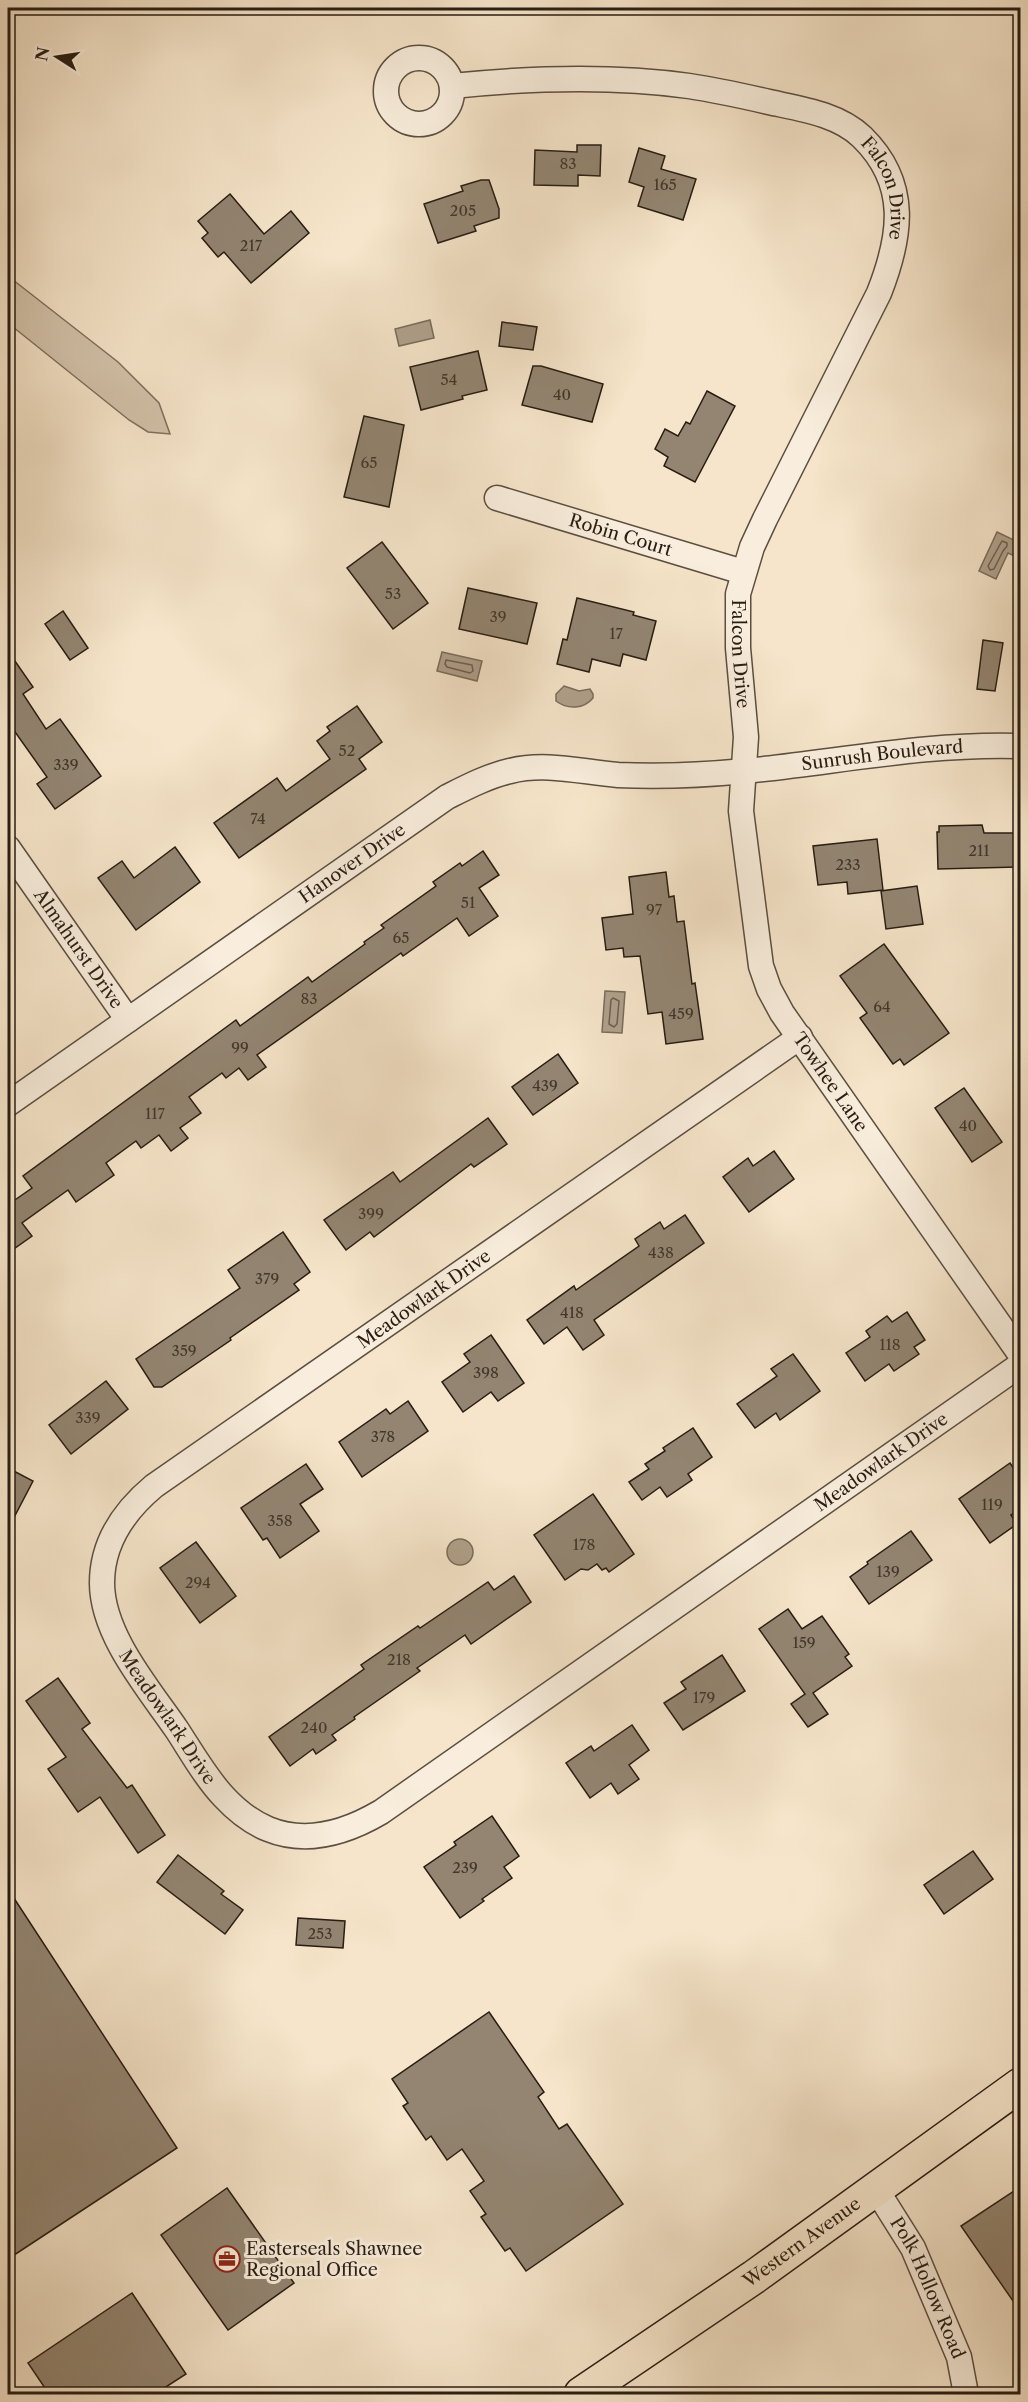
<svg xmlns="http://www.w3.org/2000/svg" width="1028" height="2402" font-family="'Libre Caslon Text',serif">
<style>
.green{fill:#d3c3ab;stroke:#7d705f;stroke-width:1.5}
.water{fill:#b0a18c;stroke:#796c5c;stroke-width:1.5}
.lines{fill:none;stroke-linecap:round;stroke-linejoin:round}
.shore{stroke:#6c5f50;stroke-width:1.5}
.building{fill:#938572;stroke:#271d13;stroke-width:1.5}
.minor-casing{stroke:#5b4f41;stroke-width:27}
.primary-casing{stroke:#271d13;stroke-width:36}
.minor{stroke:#f9eedd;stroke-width:24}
.primary{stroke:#f6e5ca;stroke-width:33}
.labels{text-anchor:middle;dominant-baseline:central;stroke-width:6;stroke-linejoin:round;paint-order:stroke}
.number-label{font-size:15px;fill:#42372b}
.street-label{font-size:18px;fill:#271d13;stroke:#f9eedd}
.poi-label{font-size:18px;fill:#271d13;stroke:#f9eedd;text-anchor:start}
</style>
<rect width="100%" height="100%" fill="#f6e5ca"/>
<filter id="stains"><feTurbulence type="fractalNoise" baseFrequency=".00333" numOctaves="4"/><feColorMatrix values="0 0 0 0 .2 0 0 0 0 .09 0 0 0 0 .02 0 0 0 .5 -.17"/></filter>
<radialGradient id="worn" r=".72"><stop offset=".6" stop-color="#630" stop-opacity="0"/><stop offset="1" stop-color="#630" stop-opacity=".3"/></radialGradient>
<path class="green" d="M8 276 118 362 159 403 170 434 148 432 129 420 8 323Z"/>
<g class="water">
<path d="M430 320 434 338 399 346 395 329Z"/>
<path d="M997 532 1020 543 1019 558 1008 553 996 579 979 571Z"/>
<path d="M442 652 482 661 477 681 437 671Z"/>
<path d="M564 686 579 691 590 689 593 694V698C584 709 568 710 556 701V694Z"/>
<path d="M605 991 625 992 622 1033 602 1032Z"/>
<circle cx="460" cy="1552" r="13"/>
</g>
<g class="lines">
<g class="shore">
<path d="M1002 541 1007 543V546L1003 551 994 569 990 570 988 566Z"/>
<path d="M446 660 472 665 473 671 470 673 447 667 445 664Z"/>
<path d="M613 998 619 1001 617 1024 614 1027 609 1024 611 1000Z"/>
</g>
</g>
<g class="building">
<path d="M577 145H601L600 176 578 175V186L534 185 535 150 577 152Z"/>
<path d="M639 148 665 156 661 169 696 179 683 220 638 206 644 187 629 182Z"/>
<path d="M481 180H489L499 209V218L474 226 476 231 438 243 424 204 463 191 461 186Z"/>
<path d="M230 194 264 234 291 211 309 233 251 283 224 252 218 257 202 238 208 233 198 221Z"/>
<path d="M502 322 537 327 533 350 499 346Z"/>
<path d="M478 351 487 390 462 396 463 399 421 410 410 367Z"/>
<path d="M533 366H541L603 384 592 422 522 405Z"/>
<path d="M707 391 735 406 695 482 664 466 668 457 655 449 665 429 678 436 686 422 690 424Z"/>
<path d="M364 416 404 425 389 507 344 497Z"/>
<path d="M382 542 428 603 393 629 347 568Z"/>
<path d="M468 588 537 603 527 644 459 629Z"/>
<path d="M577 598 634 612 633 615 656 621 646 660 623 654 620 666 592 659 589 672 557 664 563 639 567 640Z"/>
<path d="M63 611 88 648 70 660 45 624Z"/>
<path d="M983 640 1003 643 995 691 977 689Z"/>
<path d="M8 651 33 687 23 694 46 729 60 719 101 776 55 809 37 784 47 777 8 722Z"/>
<path d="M357 706 382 742 359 759 366 769 239 858 214 823 277 778 286 791 330 759 317 741 330 731 327 727Z"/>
<path d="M982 825 984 833H1020V867L938 869 937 832H939V826Z"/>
<path d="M877 839 883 890 848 894 847 882 818 885 813 846Z"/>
<path d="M175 847 200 882 136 930 98 878 122 861 134 878Z"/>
<path d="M483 851 499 875 479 888 498 916 469 936 457 918 403 956 401 953 257 1055 266 1067 248 1080 239 1068 226 1078 222 1073 189 1097 201 1113 180 1128 188 1138 171 1151 159 1135 141 1148 136 1141 106 1163 114 1175 76 1202 68 1190 22 1223 32 1236 8 1253V1202L9 1204 32 1188 23 1176 236 1020 240 1026 308 977 312 982 365 944 364 942 384 928 381 925 436 886 433 882 460 863 462 866Z"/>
<path d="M666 872 669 897 674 896 677 922 684 921 692 984 695 983 703 1039 666 1044 662 1012 648 1014 640 956 624 957 623 948 606 950 602 918 633 914 629 877Z"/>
<path d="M917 886 923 924 886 929 881 891Z"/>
<path d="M884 944 949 1033 904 1065 900 1059 893 1064 860 1018 867 1013 840 976Z"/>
<path d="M558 1054 578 1083 533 1115 512 1087Z"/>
<path d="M964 1088 1002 1142 972 1162 935 1108Z"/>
<path d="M488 1118 507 1144 474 1167 471 1164 374 1237 370 1232 346 1250 324 1220 393 1172 400 1182Z"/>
<path d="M774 1151 794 1179 749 1212 723 1177 748 1158 753 1166Z"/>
<path d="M685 1215 704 1243 594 1320 604 1335 583 1350 567 1327 544 1344 527 1320 574 1286 576 1290 639 1246 635 1239 660 1222 664 1229Z"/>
<path d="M283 1232 310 1272 294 1284 299 1290 230 1338 231 1340 162 1387H154L136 1359 240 1288 228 1270Z"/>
<path d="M907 1312 925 1340 914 1347 919 1354 894 1371 889 1364 865 1381 846 1353 870 1337 866 1331 887 1316 892 1322Z"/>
<path d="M491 1335 524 1383 498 1401 491 1392 463 1412 442 1382 470 1362 464 1354Z"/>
<path d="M793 1354 820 1391 780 1420 776 1413 755 1428 737 1404 777 1376 771 1369Z"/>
<path d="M106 1381 128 1409 71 1454 49 1425Z"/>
<path d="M408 1401 428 1431 362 1477 339 1442 386 1409 390 1414Z"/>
<path d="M693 1428 712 1457 688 1474 692 1480 667 1497 660 1487 642 1500 629 1482 649 1469 645 1464 665 1451 663 1448Z"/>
<path d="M1010 1463 1020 1478V1509L1011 1515 1017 1524 990 1543 959 1499Z"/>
<path d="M306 1464 323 1489 300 1504 319 1531 280 1558 267 1538 263 1540 241 1508Z"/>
<path d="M8 1468 33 1481 8 1529Z"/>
<path d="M593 1494 634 1554 609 1572 606 1568 602 1570 597 1564 588 1570 581 1569 565 1580 534 1535Z"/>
<path d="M911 1531 932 1560 869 1604 850 1577 868 1564 867 1562Z"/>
<path d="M196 1542 236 1596 200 1623 160 1568Z"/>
<path d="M514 1576 531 1602 471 1644 465 1635 417 1668 420 1671 354 1717 355 1719 332 1735 336 1740 316 1754 313 1749 290 1766 269 1737 364 1669 361 1665 418 1626 420 1628 488 1582 494 1590Z"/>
<path d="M788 1609 802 1629 822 1616 849 1654 845 1657 852 1666 813 1693 828 1714 808 1727 791 1704 805 1694 759 1629Z"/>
<path d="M722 1655 745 1691 683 1730 664 1703 686 1689 681 1682Z"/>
<path d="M58 1678 90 1723 82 1729 127 1788 132 1785 165 1835 138 1853 100 1797 78 1812 48 1769 66 1757 26 1701Z"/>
<path d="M632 1725 649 1750 629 1765 639 1779 618 1794 611 1783 590 1798 566 1763 591 1746 594 1751Z"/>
<path d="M492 1816 519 1856 504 1867 512 1878 482 1899 484 1901 460 1918 424 1867 456 1845 454 1842Z"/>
<path d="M973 1851 993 1879 944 1914 924 1885Z"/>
<path d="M178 1855 224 1891 221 1894 243 1910 225 1934 157 1882Z"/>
<path d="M8 1889 177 2148 8 2259Z"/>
<path d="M298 1918 345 1921 343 1948 296 1945Z"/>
<path d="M489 2012 544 2092 538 2097 559 2129 567 2124 623 2204 526 2271 510 2248 505 2251 481 2217 486 2214 470 2191 484 2181 462 2149 447 2160 431 2136 426 2140 403 2106 408 2103 392 2079Z"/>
<path d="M1020 2187V2311L961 2226Z"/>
<path d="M227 2188 294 2283 228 2330 161 2235Z"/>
<path d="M132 2293 186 2374 155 2394H49L28 2363Z"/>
</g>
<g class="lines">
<g class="minor-casing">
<g id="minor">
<circle cx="419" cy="91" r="33"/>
<path id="s1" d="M452 86C530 78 610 75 689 86 716 90 743 96 769 102 801 109 838 114 862 137 910 184 901 237 879 293L765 519 752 547 738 594V648L746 737 741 811 761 966 769 989 782 1013 1020 1354"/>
<path id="s2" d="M497 498 743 572"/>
<path id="s3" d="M8 848 128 1020"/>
<path id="s4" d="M800 1037 154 1486C124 1511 102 1542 102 1583 102 1635 149 1689 177 1730 192 1753 206 1778 224 1797 237 1811 251 1822 268 1829 307 1845 347 1832 381 1812L1020 1365"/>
<path id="s5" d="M8 1104 447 797C467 787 488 776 510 771 546 762 581 772 618 775 660 777 703 775 745 771 837 762 927 743 1020 746"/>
<path id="s6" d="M876 2189 913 2248 959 2357 966 2394"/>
</g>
</g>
<g class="primary-casing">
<g id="primary">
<path id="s7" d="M581 2394 754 2277 1020 2085"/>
</g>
</g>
<use href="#minor" class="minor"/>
<use href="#primary" class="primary"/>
</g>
<defs>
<g id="office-ring" transform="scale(1.35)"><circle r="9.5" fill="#f9eedd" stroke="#8f2418" stroke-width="1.5"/><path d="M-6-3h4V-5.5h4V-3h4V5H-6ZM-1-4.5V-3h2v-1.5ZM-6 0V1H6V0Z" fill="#8f2418"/></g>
</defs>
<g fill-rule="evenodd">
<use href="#office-ring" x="227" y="2259"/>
</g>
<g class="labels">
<g class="number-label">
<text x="568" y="163">83</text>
<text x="665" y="184">165</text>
<text x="463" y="210">205</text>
<text x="251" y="245">217</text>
<text x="449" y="379">54</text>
<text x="562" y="394">40</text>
<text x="369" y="462">65</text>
<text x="393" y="593">53</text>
<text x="498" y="616">39</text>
<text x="616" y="633">17</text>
<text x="347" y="750">52</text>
<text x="66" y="764">339</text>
<text x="258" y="818">74</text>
<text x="979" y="850">211</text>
<text x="848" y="864">233</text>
<text x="468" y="902">51</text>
<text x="654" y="909">97</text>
<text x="401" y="937">65</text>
<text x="309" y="998">83</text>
<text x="882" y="1006">64</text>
<text x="681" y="1013">459</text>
<text x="240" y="1047">99</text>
<text x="545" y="1085">439</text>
<text x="155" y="1113">117</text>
<text x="968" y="1125">40</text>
<text x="371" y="1213">399</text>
<text x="661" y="1252">438</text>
<text x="267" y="1278">379</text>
<text x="572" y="1312">418</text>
<text x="890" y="1344">118</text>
<text x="184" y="1350">359</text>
<text x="486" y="1372">398</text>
<text x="88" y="1417">339</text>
<text x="383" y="1436">378</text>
<text x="992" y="1504">119</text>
<text x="280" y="1520">358</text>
<text x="584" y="1544">178</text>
<text x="888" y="1571">139</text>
<text x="198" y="1582">294</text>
<text x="804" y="1642">159</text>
<text x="399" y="1659">218</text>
<text x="704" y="1697">179</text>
<text x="314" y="1727">240</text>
<text x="465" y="1867">239</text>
<text x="320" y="1933">253</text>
</g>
<g class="street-label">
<text stroke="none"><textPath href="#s1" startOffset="478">Falcon Drive</textPath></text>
<text stroke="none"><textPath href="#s2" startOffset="129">Robin Court</textPath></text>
<text stroke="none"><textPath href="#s1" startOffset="981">Falcon Drive</textPath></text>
<text stroke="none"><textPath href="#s5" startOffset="978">Sunrush Boulevard</textPath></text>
<text stroke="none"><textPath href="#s5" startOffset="420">Hanover Drive</textPath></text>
<text stroke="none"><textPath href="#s3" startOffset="123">Almahurst Drive</textPath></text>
<text stroke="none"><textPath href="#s1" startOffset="1431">Towhee Lane</textPath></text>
<text transform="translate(424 1299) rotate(-35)">Meadowlark Drive</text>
<text stroke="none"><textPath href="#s4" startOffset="1934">Meadowlark Drive</textPath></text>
<text stroke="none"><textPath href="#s4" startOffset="1052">Meadowlark Drive</textPath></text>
<text stroke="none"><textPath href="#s7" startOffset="268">Western Avenue</textPath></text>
<text stroke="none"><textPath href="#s6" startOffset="112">Polk Hollow Road</textPath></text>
</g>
<g class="poi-label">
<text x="246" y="2249">Easterseals Shawnee<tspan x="246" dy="21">Regional Office</tspan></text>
</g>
</g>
<rect width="1028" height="2402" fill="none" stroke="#f6e5ca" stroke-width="30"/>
<rect x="9" y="9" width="1010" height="2384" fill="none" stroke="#271d13" stroke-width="3"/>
<rect x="15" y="15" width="998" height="2372" fill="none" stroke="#271d13" stroke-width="1.5"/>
<g transform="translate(57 57) rotate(282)" stroke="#f9eedd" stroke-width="4.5" paint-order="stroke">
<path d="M0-4.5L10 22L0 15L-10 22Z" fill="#271d13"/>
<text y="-9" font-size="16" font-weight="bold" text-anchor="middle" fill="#271d13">N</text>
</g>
<rect width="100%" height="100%" filter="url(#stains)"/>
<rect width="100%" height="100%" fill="url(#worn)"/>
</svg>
